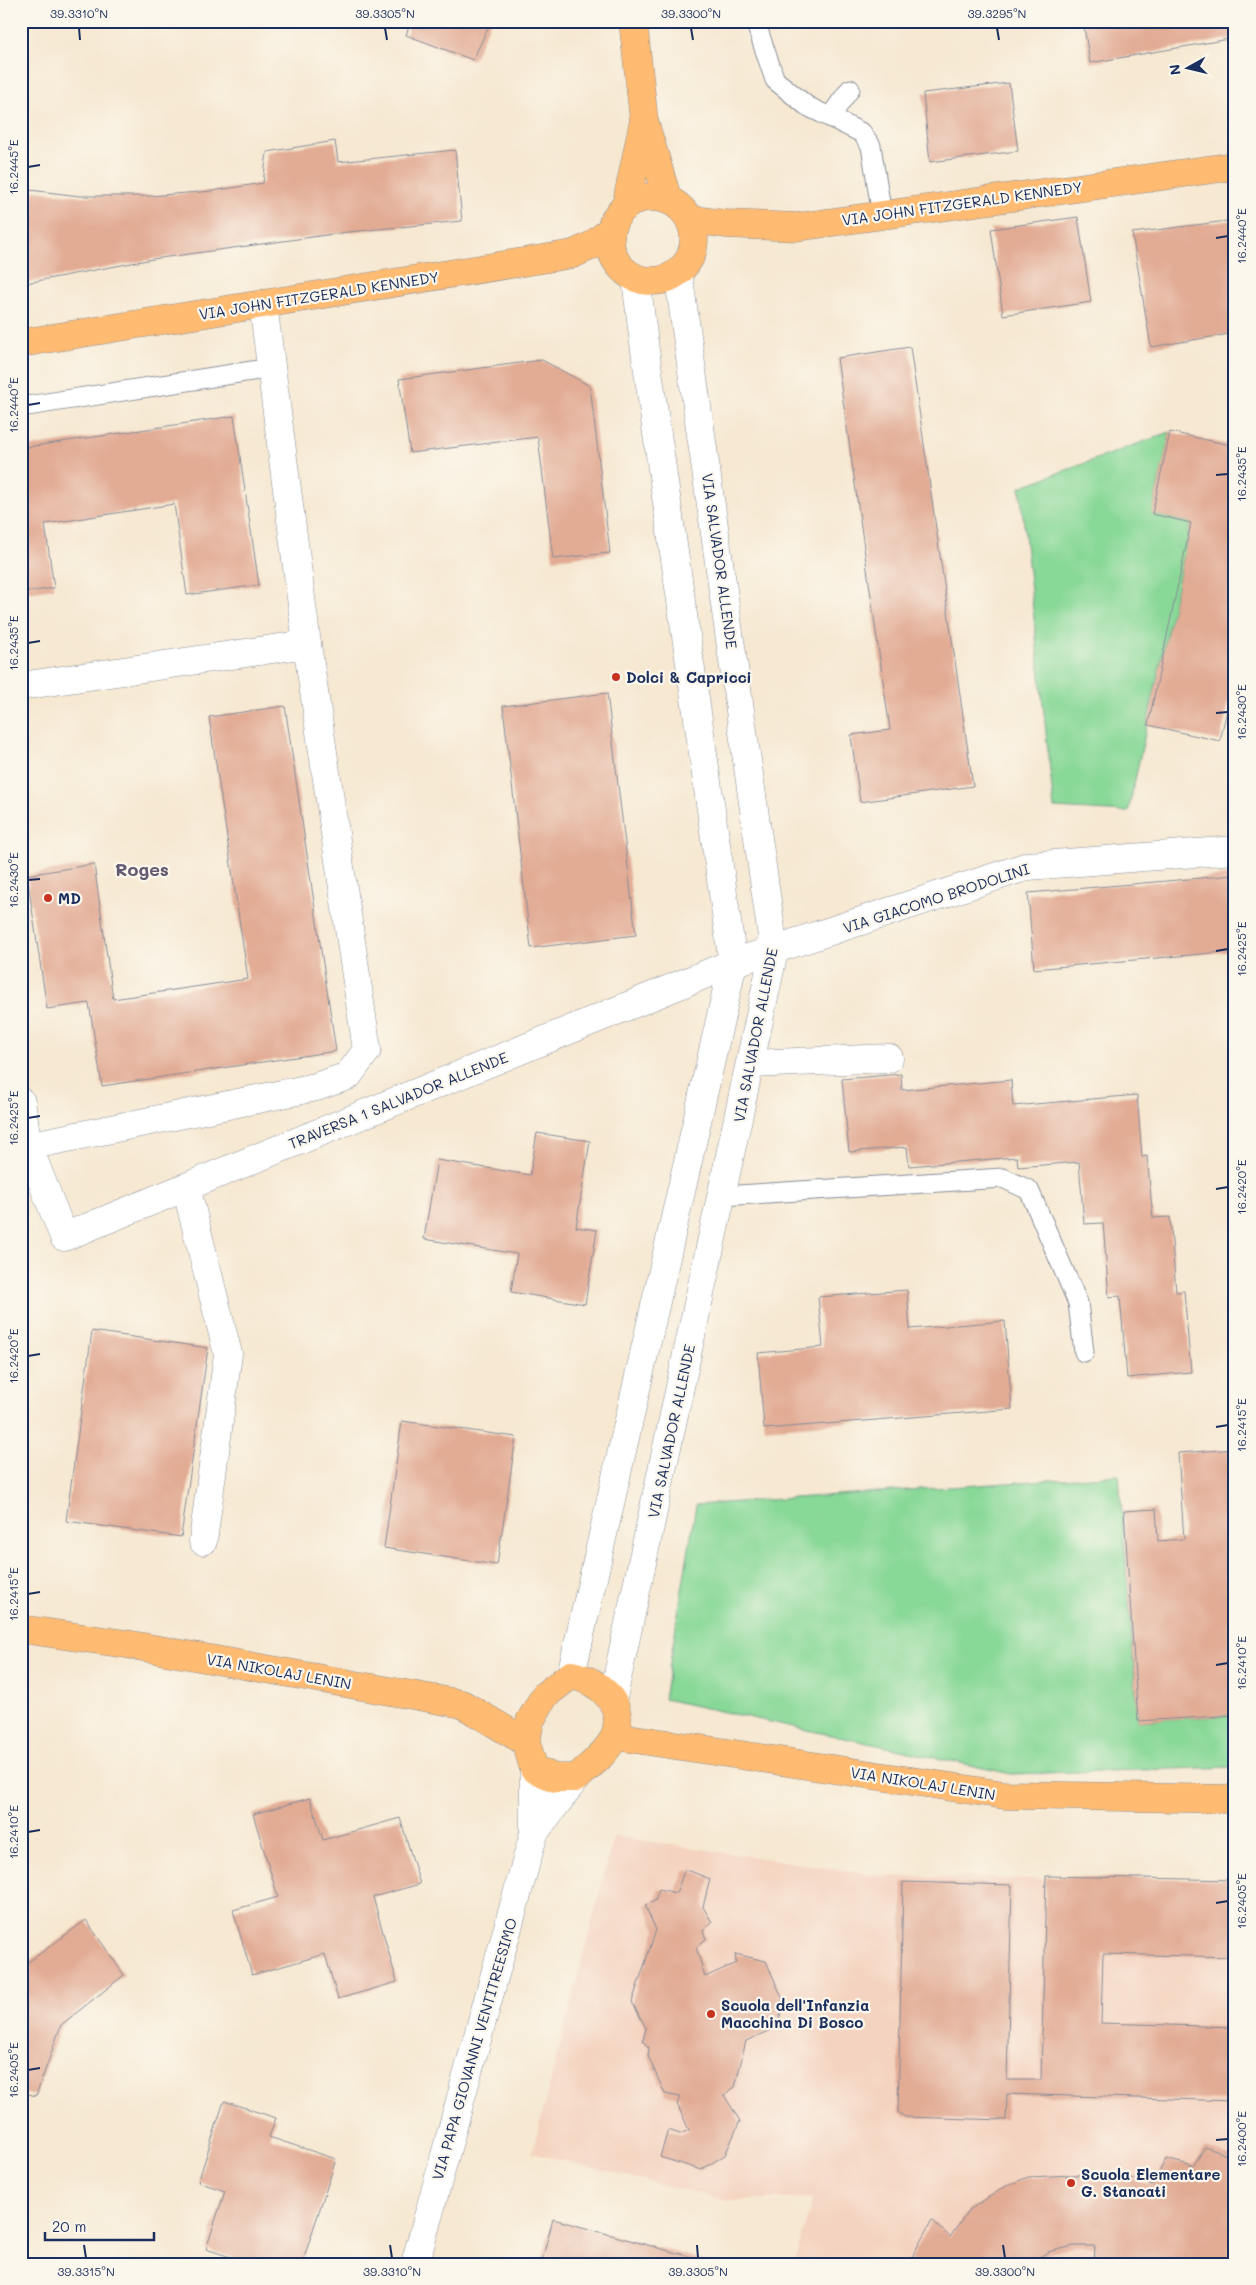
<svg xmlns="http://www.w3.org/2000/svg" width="1256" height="2285" font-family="Mali,sans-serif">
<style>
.built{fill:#f4d3c0}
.green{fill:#88d897;stroke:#52847a}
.building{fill:#e2ab94}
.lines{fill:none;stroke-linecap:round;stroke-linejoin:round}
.service-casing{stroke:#888c98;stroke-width:21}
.minor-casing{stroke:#888c98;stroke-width:29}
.primary-casing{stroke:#888c98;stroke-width:29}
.service{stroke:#fff;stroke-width:19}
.minor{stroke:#fff;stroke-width:28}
.primary{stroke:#ffbb71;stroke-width:28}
.ticks{fill:none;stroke:#1b2f5e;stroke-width:2}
.poi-dot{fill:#c8321e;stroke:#fbf7ec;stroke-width:2}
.labels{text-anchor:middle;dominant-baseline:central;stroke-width:4.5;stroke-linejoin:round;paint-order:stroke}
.street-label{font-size:15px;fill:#1b2f5e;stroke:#fbf7ec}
.poi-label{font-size:15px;font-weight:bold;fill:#1b2f5e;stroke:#fbf7ec;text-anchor:start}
.quarter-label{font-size:18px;font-weight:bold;fill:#615a71;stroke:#fbf7ec}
.neatline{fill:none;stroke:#1b2f5e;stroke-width:2}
.ticks-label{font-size:12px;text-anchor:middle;fill:#1b2f5e}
</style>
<rect width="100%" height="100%" fill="#fbf7ec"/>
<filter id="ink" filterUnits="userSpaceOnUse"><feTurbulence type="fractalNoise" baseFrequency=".02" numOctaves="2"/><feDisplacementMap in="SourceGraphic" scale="10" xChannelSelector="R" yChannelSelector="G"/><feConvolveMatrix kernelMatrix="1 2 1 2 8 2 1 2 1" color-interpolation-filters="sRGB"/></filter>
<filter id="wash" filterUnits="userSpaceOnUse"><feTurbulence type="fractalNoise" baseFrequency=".0096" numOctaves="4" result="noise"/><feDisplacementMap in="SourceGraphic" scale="20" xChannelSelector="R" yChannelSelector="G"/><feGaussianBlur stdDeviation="1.12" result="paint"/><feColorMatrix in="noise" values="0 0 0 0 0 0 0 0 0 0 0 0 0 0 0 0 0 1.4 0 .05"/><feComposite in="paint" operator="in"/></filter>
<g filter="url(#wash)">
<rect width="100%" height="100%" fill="#f6e8d1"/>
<path class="built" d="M614 1836 883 1876 1235 1883V2264H794L813 2198 724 2200 532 2153Z"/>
<g class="green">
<path d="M1170 432 1152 514 1191 523 1128 812 1054 808 1020 487Z"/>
<path d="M1119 1475 1138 1721 1235 1715V1767L1011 1774 664 1699 696 1505Z"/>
</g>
<g id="blocks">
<g class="building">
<path d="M411 21H491L473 60 406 35Z"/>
<path d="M1083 21H1235V38L1090 63Z"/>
<path d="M1009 83 1018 151 930 162 923 93Z"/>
<path d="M335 141 338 162 455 150 462 221 348 232 153 259 21 284V189L80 196H149L212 191 263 183 267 152Z"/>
<path d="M1078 217 1091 302 1003 315 991 229Z"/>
<path d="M1235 220V333L1151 347 1132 233Z"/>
<path d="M910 347 973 786 860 802 851 735 890 730 837 358Z"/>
<path d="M542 360 590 386 610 553 553 559 538 437 410 453 399 379Z"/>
<path d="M234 416 259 585 187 595 174 504 45 524 54 588 21 593V448Z"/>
<path d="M1170 432 1235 446V675L1220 741 1148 725 1191 523 1152 514Z"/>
<path d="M607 693 636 935 531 948 503 706Z"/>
<path d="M285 706 336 1051 102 1086 89 1003 47 1009 27 875 94 864 113 999 248 979 209 717Z"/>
<path d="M1235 875V951L1034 969 1028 893Z"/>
<path d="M901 1074 902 1090 1011 1080 1013 1106 1137 1095 1142 1157 1147 1156 1153 1218 1170 1217 1176 1292 1184 1291 1191 1372 1127 1378 1120 1296 1109 1297 1103 1223 1084 1224 1079 1162 1018 1167 1017 1157 909 1166 907 1147 849 1152 842 1079Z"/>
<path d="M537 1133 590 1141 576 1227 597 1230 585 1304 511 1292 517 1254 424 1239 437 1160 530 1175Z"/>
<path d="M907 1290 910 1329 1005 1321 1012 1409 764 1429 758 1353 823 1347 818 1297Z"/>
<path d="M92 1331 208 1348 181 1537 66 1521Z"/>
<path d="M402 1421 516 1437 497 1565 384 1548Z"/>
<path d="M1235 1449V1715L1138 1721 1124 1511 1156 1509 1158 1541 1184 1539 1178 1453Z"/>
<path d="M310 1798 323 1840 400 1818 420 1884 373 1897 397 1982 338 1999 325 1954 252 1975 233 1910 278 1897 253 1814Z"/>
<path d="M685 1869 710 1879 703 1907 712 1922 703 1931 706 1939 696 1947 705 1977 736 1963 735 1954 766 1961 784 2002 777 2027 746 2041 735 2087 724 2095 740 2121 725 2155 701 2170 660 2157 668 2130 680 2134 689 2130 677 2104 680 2097 665 2094 648 2056 649 2048 643 2040 646 2028 632 2002 656 1930 645 1905 655 1901 659 1889 676 1893Z"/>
<path d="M1046 1876 1235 1880V1957L1103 1954 1101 2023 1235 2027V2101L1007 2094 1006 2120 905 2117 898 2112 903 1882 1012 1885 1007 2080H1041Z"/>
<path d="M86 1920 124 1975 61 2025 36 2096 21 2092V1959L27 1963Z"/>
<path d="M224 2101 276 2118 269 2137 336 2159 302 2264H252L206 2249 225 2191 198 2182Z"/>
<path d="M1205 2147 1235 2158V2264H1094L1095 2246H1074L1048 2252 1028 2264H908L932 2220 950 2237 969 2210 1006 2186 1028 2177 1118 2173 1152 2186 1166 2159 1193 2166Z"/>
<path d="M553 2219 713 2263 712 2264H541Z"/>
</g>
</g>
</g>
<g filter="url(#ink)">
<use href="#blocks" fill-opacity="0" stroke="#888c98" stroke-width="1"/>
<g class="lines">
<g class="service-casing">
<g id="service">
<path d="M755 21 775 80 807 106 862 133 871 146 882 215"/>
<path d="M830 117 850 89"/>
<path d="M21 407 271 368"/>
<path d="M722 1196 1003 1178 1029 1190 1078 1303 1084 1352"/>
</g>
</g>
<g class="minor-casing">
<g id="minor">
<path d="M21 686 307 644"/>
<path d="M751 1064 889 1058"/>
<path d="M21 1102 28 1146 64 1237 733 963 1028 866 1235 850"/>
<path d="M28 1146 316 1087 348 1076 367 1050 307 644 263 304"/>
<path d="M186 1187 228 1354 203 1541"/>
<path d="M571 1675 733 963 644 343 636 279"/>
<path d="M612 1702 774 951 678 272"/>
<path d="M534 1833 576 1778"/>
<path d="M415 2264 534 1833V1769"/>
</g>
</g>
<g class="primary-casing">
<g id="primary">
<path d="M633 21 644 121 668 200"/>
<circle cx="652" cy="239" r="42"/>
<path d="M626 206 643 125"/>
<path d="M689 219 725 224 797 227 1235 166"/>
<path d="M21 343 573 254 591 246 611 230"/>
<path d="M21 1629 126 1644 462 1704 526 1742"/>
<path d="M571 1675C599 1681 626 1703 615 1735 609 1751 589 1767 576 1778H555L534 1769 526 1742 530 1721 545 1695Z"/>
<path d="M615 1736 1004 1795 1235 1799"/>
</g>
</g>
<use href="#service" class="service"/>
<use href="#minor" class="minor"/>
<use href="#primary" class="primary"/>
</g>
</g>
<path class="ticks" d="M79 28 80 40M385 28 387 40M691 28 693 40M997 28 999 40M28 167 40 165M1216 238 1228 236M28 405 40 403M1216 475 1228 474M28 643 40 641M1216 713 1228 712M28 880 40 879M1216 951 1228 949M28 1118 40 1116M1216 1189 1228 1187M28 1356 40 1354M1216 1427 1228 1425M28 1594 40 1592M1216 1665 1228 1663M28 1832 40 1830M1216 1903 1228 1901M28 2070 40 2068M1216 2140 1228 2139M84 2245 86 2258M390 2245 392 2258M697 2245 698 2258M1003 2245 1005 2258"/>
<g class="poi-dot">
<circle cx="616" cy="677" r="5"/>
<circle cx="48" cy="898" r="5"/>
<circle cx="711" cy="2014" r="5"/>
<circle cx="1071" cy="2183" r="5"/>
</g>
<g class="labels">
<g class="street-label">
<text transform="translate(962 203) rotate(-8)">VIA JOHN FITZGERALD KENNEDY</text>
<text transform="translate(319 295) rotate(-9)">VIA JOHN FITZGERALD KENNEDY</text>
<text transform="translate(720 561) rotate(82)">VIA SALVADOR ALLENDE</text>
<text transform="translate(936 898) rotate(-18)">VIA GIACOMO BRODOLINI</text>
<text transform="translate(755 1035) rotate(-79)">VIA SALVADOR ALLENDE</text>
<text transform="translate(398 1100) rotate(-22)">TRAVERSA 1 SALVADOR ALLENDE</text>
<text transform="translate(671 1431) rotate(-78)">VIA SALVADOR ALLENDE</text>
<text transform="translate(279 1671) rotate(10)">VIA NIKOLAJ LENIN</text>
<text transform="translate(923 1783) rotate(9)">VIA NIKOLAJ LENIN</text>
<text transform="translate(474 2049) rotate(-74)">VIA PAPA GIOVANNI VENTITREESIMO</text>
</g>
<g class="poi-label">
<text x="626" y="677">Dolci &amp; Capricci</text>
<text x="58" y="898">MD</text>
<text x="721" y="2005">Scuola dell'Infanzia<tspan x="721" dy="17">Macchina Di Bosco</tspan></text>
<text x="1081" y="2174">Scuola Elementare<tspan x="1081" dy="17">G. Stancati</tspan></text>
</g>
<g class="quarter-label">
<text x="142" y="869">Roges</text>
</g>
</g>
<rect width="1256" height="2285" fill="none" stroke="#fbf7ec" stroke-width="55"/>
<g transform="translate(1188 68) rotate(262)" stroke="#fbf7ec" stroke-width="4" paint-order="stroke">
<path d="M0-4L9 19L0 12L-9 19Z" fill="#1b2f5e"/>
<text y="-8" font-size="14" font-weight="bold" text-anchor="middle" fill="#1b2f5e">N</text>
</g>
<path d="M45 2232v8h109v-8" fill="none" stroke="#1b2f5e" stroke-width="2.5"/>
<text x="52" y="2232" font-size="15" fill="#1b2f5e" stroke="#fbf7ec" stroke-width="4" paint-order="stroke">20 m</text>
<rect x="28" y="28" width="1200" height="2230" class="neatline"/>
<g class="ticks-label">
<text x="79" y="18">39.3310°N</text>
<text x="385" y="18">39.3305°N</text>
<text x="691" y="18">39.3300°N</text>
<text x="997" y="18">39.3295°N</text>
<text transform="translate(14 167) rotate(-90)" y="4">16.2445°E</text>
<text transform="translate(1242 236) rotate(-90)" y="4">16.2440°E</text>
<text transform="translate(14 405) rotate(-90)" y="4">16.2440°E</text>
<text transform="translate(1242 474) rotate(-90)" y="4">16.2435°E</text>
<text transform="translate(14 643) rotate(-90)" y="4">16.2435°E</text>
<text transform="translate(1242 712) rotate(-90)" y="4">16.2430°E</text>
<text transform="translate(14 880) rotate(-90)" y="4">16.2430°E</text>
<text transform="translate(1242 949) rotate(-90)" y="4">16.2425°E</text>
<text transform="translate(14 1118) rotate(-90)" y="4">16.2425°E</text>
<text transform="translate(1242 1187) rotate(-90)" y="4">16.2420°E</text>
<text transform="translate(14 1356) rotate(-90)" y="4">16.2420°E</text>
<text transform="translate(1242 1425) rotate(-90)" y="4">16.2415°E</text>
<text transform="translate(14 1594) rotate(-90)" y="4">16.2415°E</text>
<text transform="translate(1242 1663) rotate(-90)" y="4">16.2410°E</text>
<text transform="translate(14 1832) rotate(-90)" y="4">16.2410°E</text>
<text transform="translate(1242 1901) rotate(-90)" y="4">16.2405°E</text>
<text transform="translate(14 2070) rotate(-90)" y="4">16.2405°E</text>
<text transform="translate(1242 2139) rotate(-90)" y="4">16.2400°E</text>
<text x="86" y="2276">39.3315°N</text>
<text x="392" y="2276">39.3310°N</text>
<text x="698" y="2276">39.3305°N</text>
<text x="1005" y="2276">39.3300°N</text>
</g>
</svg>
